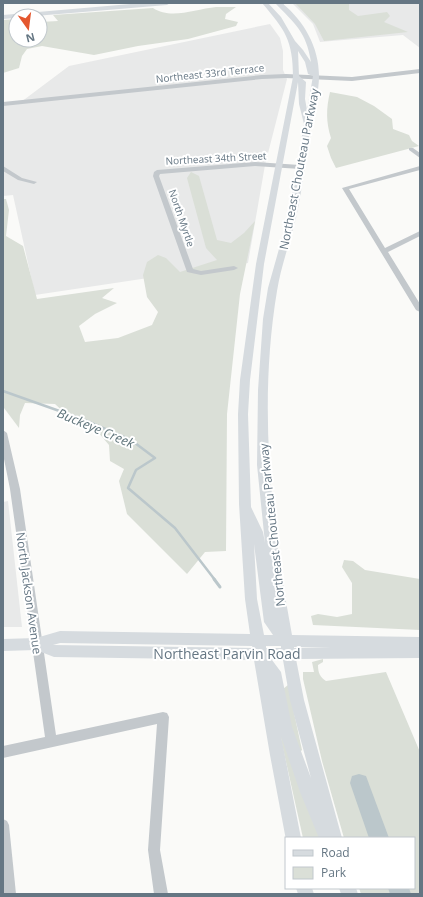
<svg xmlns="http://www.w3.org/2000/svg" width="423" height="897" font-family="'Open Sans',sans-serif">
<style>
.built{fill:#e8e9e9}
.green{fill:#dadfd7}
.lines{fill:none;stroke-linecap:round;stroke-linejoin:round}
.stream-far1{stroke:#bbc7cb;stroke-width:2.5}
.stream{stroke:#bbc7cb;stroke-width:3}
.river{fill:#bbc7cb;fill-rule:evenodd}
.minor{fill:#c3c8cc;fill-rule:evenodd}
.major{fill:#d6dbdf;fill-rule:evenodd}
.highway{fill:#d6dbdf;fill-rule:evenodd}
.labels{text-anchor:middle;dominant-baseline:central;stroke-width:4;stroke-linejoin:round;paint-order:stroke}
.far-street-label{font-size:10px;fill:#657683;stroke:#fff}
.street-label{font-size:12px;fill:#657683;stroke:#fff}
.water-label{font-size:13px;font-style:italic;fill:#60757c;stroke:#fff}
.near-street-label{font-size:14px;fill:#657683;stroke:#fff}
</style>
<rect width="100%" height="100%" fill="#fafaf8"/>
<g class="built">
<path d="M292 3H420V48L403 35 320 42 313 24Z"/>
<path d="M270 24 280 38 283 51V70L287 79 265 165 248 263 35 295 13 195 3 196V104L21 102 69 66Z"/>
<path d="M8 501 22 627H3V502Z"/>
</g>
<g class="green">
<path d="M295 3H349V10L358 16 387 12 390 16 384 22 408 32 324 41 315 24Z"/>
<path d="M216 7H236L226 14 225 19 238 22 236 26 188 39 138 46 94 55 42 46 27 49 22 56 19 68 3 73V20L16 19V40H40V22L58 21 53 15 153 8C171 20 195 9 216 7Z"/>
<path d="M330 92 357 97 374 106 392 119 393 129 409 135 412 141 419 146 336 168 331 158 327 146 331 138C326 122 326 109 330 92Z"/>
<path d="M191 172 199 176 217 240 231 243 244 233 255 221 240 294 227 414 226 551 205 552 187 574 127 514 119 481 124 469 110 461 109 445 97 431 79 426 55 404 25 403 20 415 19 428 4 408 3 405V199H6L9 210 6 236 23 246 37 299 114 288 102 298 117 303 95 314 79 326 85 342 118 338 152 325 158 312 147 297 143 275 147 262 158 255 166 258 180 272 217 260 206 248 187 178Z"/>
<path d="M344 560 353 561 365 570 420 579V630L313 625 311 616 318 614 337 617 352 614V583L342 567Z"/>
<path d="M323 659V662L318 665C318 673 320 677 326 681L386 672 420 752V894H361L359 888H414V838H344L322 761 303 679V672H314L312 662Z"/>
<path d="M271 679 321 838H303L282 744Z"/>
<path d="M288 685 302 750 300 752 290 724 283 689Z"/>
</g>
<g class="lines">
<path class="stream-far1" d="M3 391 82 419 131 440 155 458 136 470 128 488 175 528 215 580"/>
<path class="stream" d="M214 579 220 587"/>
<g class="river">
<path d="M359 774 366 776 389 838H369L350 783 352 776Z"/>
<path d="M388 888H409L411 894H390Z"/>
</g>
<g class="minor">
<path d="M420 69V73L352 81 286 78 262 79 3 106V102L262 75 286 74 352 77Z"/>
<path d="M409 148H413L420 153V158L409 150Z"/>
<path d="M255 162 300 165 303 167 300 169 255 166 160 174 159 176 193 269 201 271 234 266 238 268 234 270 201 275 187 272 153 176 154 172 157 170Z"/>
<path d="M3 166 22 178 37 182 34 184 18 180 3 171Z"/>
<path d="M420 166V170L349 189 385 248 420 231V236L388 252 420 304V312L416 310 342 188Z"/>
<path d="M3 430 7 433 20 489 56 735 163 712 167 713 169 717 160 850 168 894H154L148 850 157 724 3 758V746L45 737 10 489 3 454Z"/>
<path d="M3 819 7 821 9 825 16 894H3Z"/>
</g>
<g class="major">
<path d="M262 3H268L281 17 295 41 303 50 311 62C306 31 295 24 275 3H282C304 21 319 47 319 76 319 92 314 109 311 124 306 155 303 187 296 218 290 242 281 266 277 291 258 405 271 522 292 635L420 637V658L296 659 304 700 342 838H319L300 792 281 736 301 838H286V840L270 755 254 660 54 657 36 650 3 651V639L36 638 60 631 250 634 245 599 239 504 238 414 240 380 256 264 293 77C293 40 285 30 262 3ZM298 51 305 62 308 74 313 76 307 110 305 99 306 82 299 76ZM298 82 299 104 304 124 288 217 268 288 263 319 258 390 257 465 265 543 263 532 251 507 248 414 250 380 264 264ZM254 544 264 622 273 635H264L257 599ZM60 643 252 646 253 648 53 645ZM266 646H281V648H266ZM294 647H331L294 648ZM272 660H283L290 700 311 778 292 727 281 672Z"/>
<path d="M296 888H312L314 894H298Z"/>
<path d="M339 888H356L358 894H341Z"/>
</g>
<g class="highway">
<path d="M142 3H170L167 5 35 16H16V18L3 19V15Z"/>
<path d="M277 3H283L284 5 279 6Z"/>
</g>
</g>
<g class="labels">
<g class="far-street-label">
<text transform="translate(210 73) rotate(-6)">Northeast 33rd Terrace</text>
<text transform="translate(216 158) rotate(-3)">Northeast 34th Street</text>
<text transform="translate(182 218) rotate(71)">North Myrtle</text>
</g>
<g class="street-label">
<text transform="translate(299 169) rotate(-79)">Northeast Chouteau Parkway</text>
<text transform="translate(272 525) rotate(-96)">Northeast Chouteau Parkway</text>
<text transform="translate(29 593) rotate(82)">North Jackson Avenue</text>
</g>
<g class="water-label">
<text transform="translate(96 428) rotate(23)">Buckeye Creek</text>
</g>
<g class="near-street-label">
<text x="227" y="653">Northeast Parvin Road</text>
</g>
</g>
<rect width="423" height="897" fill="none" stroke="#657683" stroke-width="8"/>
<rect x="285" y="837" width="130" height="52" fill="#ffffff" stroke="#c1c8cd"/>
<rect x="293" y="850" width="20" height="6" fill="#d6dbdf" stroke="#c1c8cd"/>
<text x="321" y="857" font-size="12" fill="#657683">Road</text>
<rect x="293" y="867" width="20" height="12" fill="#dadfd7" stroke="#c1c8cd"/>
<text x="321" y="877" font-size="12" fill="#657683">Park</text>
<g transform="translate(28 28) rotate(166)"><circle r="19" fill="#ffffff" stroke="#c1c8cd"/>
<path d="M0-3L7 15L0 10L-7 15Z" fill="#e4572e"/>
<text y="-6" font-size="11" font-weight="bold" text-anchor="middle" fill="#657683">N</text>
</g>
</svg>
